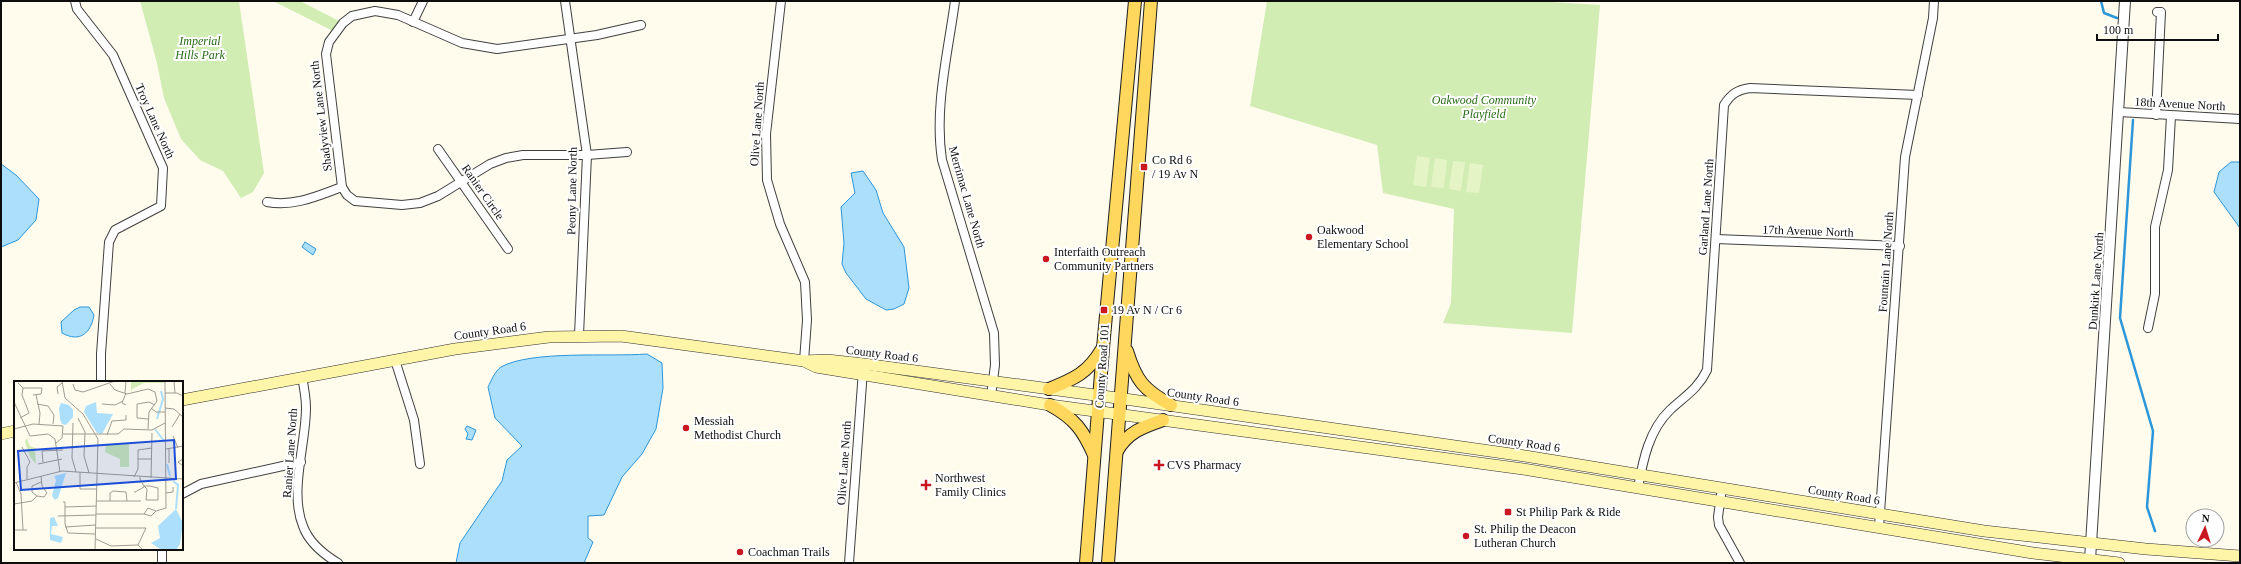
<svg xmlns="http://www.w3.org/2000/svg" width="2241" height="564" font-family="'Times New Roman',serif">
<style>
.green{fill:#d1edb3}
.pitch{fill:#e4f4c5}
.water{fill:#acdffc;stroke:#2c96da}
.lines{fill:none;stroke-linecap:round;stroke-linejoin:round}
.stream{stroke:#2c96da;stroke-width:2.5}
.minor-casing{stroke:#404040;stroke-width:10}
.tertiary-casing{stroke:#404040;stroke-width:12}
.secondary-casing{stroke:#2f2f2f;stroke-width:12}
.primary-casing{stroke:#1e1e1e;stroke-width:14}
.minor{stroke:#fff;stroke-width:8}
.tertiary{stroke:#fff;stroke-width:10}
.secondary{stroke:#fff5a8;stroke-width:11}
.primary{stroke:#ffd75d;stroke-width:12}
.poi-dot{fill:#ca1821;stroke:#fff;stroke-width:1.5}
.labels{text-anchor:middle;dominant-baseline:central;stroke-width:4;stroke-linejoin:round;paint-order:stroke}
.park-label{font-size:12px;font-style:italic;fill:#296b17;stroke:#fff}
.street-label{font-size:12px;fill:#0d0d0d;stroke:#fff}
.poi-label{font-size:12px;fill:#0d0d0d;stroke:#fff;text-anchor:start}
.inset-river{fill:none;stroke:#acdffc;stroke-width:2}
.inset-road{fill:none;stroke:#9e9c93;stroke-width:1}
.view{fill:#1d4ed8;fill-opacity:0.15;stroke:#1d4ed8;stroke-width:2}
.inset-edge{fill:none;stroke:#0d0d0d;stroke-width:2}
</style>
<rect width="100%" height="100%" fill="#fffbed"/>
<g class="green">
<path d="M140 1H239L264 173 253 192 241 198 223 171 200 160 181 139 164 98 157 63Z"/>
<path d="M273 1H300L343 23 335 32Z"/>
<path d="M1267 1H1533L1600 5 1572 333 1443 323 1451 303 1454 209 1383 193 1377 145 1250 106Z"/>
</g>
<g class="pitch">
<path d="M1417 156 1430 158 1426 187 1413 185Z"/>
<path d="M1435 158 1447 160 1444 188 1431 187Z"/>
<path d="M1453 161 1465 162 1461 191 1449 189Z"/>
<path d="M1470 163 1483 165 1479 193 1466 192Z"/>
</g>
<g class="water">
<path d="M2231 162H2240V228L2214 192 2219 172Z"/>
<path d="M1 164 16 175 39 199 36 220 18 240 1 247Z"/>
<path d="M863 171 876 190 883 213 904 247 909 288 904 304 894 309 886 310 866 299 846 273 842 264 844 243 841 207 855 193 851 173Z"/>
<path d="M305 242 316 249 313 255 302 247Z"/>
<path d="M80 307H89L94 315C91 333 80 343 62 333L61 322 74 310Z"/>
<path d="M647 354 662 363 663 388 656 429 642 454 622 477 604 515 588 516V538L593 542 584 563H456L460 543 502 481 507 460 522 446 495 418 488 387C491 381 495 371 501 367 531 350 610 357 647 354Z"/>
<path d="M467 426 476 430 472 440 466 439 468 434 465 429Z"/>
</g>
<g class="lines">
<g class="stream">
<path d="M2101 1 2104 13 2117 18"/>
<path d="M2133 120 2120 318 2153 431 2147 507 2155 531"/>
</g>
<g class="minor-casing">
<g id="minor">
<path d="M75 1 77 9 113 55 163 168 161 206 115 230 109 242 101 354V382"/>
<path d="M565 1 587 155 579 335"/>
<path d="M781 1 766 134 767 180 780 224 805 282 807 320 804 361"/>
<path d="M955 1C948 53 934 108 942 160L994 333 995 365 991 396"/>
<path d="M413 22 423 1"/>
<path d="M2119 112 2240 119"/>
<path d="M2156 115 2161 12H2157"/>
<path d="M438 149 508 249"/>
<path d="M627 152 587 155H523L506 158 490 164 438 196 420 203 402 205 355 201 347 195 342 187 326 54 329 42 343 23 352 16 375 11 398 15 462 43 497 49 597 35 641 25"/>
<path d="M267 202C294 207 317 196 342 187"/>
<path d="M1716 239 1900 246"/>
<path d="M2148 328 2155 294V227L2168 170 2171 116"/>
<path d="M395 360 414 420 420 464"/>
<path d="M302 377C304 387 306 397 306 408 306 444 289 492 303 526 309 543 323 554 338 563"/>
<path d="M1638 488C1643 460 1649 430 1670 410 1685 396 1698 389 1707 370L1724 105C1731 94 1737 90 1750 88L1918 95"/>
<path d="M1722 488 1718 517 1719 525 1740 563"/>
<path d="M182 494 201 484 301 462"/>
<path d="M1879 527 1905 157 1933 18 1934 1"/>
<path d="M162 563V549"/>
<path d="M849 563 863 370"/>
</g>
</g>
<g class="tertiary-casing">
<path id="tertiary" d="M2090 560 2125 1"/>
</g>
<g class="secondary-casing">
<g id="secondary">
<path d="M806 362 816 367 1050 405 1523 469 2033 553 2119 563"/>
<path d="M182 400 455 349 549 337 621 336 804 361 827 360 864 364 1132 400 1525 456 1984 531 2146 549 2240 556"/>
<path d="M1 434 15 431"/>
</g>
</g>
<g class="primary-casing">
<g id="primary">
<path d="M1127 351C1136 381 1144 390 1171 405"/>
<path d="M1049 389C1074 379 1088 373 1102 349"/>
<path d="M1050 405C1075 419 1083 430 1094 455"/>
<path d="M1117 451C1128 432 1143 427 1163 420"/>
<path d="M1086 563 1103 348 1135 1"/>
<path d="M1108 563 1151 1"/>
</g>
</g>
<use href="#minor" class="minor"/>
<use href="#tertiary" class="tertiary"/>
<use href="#secondary" class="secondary"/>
<use href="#primary" class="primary"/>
</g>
<g class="poi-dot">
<rect x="1140" y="163" width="8" height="8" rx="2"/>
<circle cx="1309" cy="237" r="4"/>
<circle cx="1046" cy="259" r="4"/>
<rect x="1100" y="306" width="8" height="8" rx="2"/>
<circle cx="686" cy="428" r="4"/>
<path d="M1157 459h4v4h4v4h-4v4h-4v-4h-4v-4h4z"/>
<path d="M924 479h4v4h4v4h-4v4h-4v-4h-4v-4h4z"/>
<rect x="1504" y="508" width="8" height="8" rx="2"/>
<circle cx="1466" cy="536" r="4"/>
<circle cx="740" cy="552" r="4"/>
</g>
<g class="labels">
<g class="park-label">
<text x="200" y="41">Imperial<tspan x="200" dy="14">Hills Park</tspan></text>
<text x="1484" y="100">Oakwood Community<tspan x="1484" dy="14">Playfield</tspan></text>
</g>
<g class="street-label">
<text transform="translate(2180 104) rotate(3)">18th Avenue North</text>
<text transform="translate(321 116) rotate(-97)">Shadyview Lane North</text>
<text transform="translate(155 121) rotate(66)">Troy Lane North</text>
<text transform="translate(757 124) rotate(-86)">Olive Lane North</text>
<text transform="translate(572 191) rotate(-89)">Peony Lane North</text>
<text transform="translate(483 192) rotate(55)">Ranier Circle</text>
<text transform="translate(967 197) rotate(74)">Merrimac Lane North</text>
<text transform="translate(1706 207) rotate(-86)">Garland Lane North</text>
<text transform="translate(1808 231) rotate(2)">17th Avenue North</text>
<text transform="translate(1886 262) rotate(-86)">Fountain Lane North</text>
<text transform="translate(2096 281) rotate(-86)">Dunkirk Lane North</text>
<text transform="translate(490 331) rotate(-8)">County Road 6</text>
<text transform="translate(882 354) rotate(7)">County Road 6</text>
<text transform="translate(1102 366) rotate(-86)">County Road 101</text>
<text transform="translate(1203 397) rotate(8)">County Road 6</text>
<text transform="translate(1524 443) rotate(8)">County Road 6</text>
<text transform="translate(290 453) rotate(-86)">Ranier Lane North</text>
<text transform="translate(844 463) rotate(-86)">Olive Lane North</text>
<text transform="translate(1844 495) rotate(9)">County Road 6</text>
</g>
<g class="poi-label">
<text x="1152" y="160">Co Rd 6<tspan x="1152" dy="14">/ 19 Av N</tspan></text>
<text x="1317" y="230">Oakwood<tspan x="1317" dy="14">Elementary School</tspan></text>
<text x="1054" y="252">Interfaith Outreach<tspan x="1054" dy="14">Community Partners</tspan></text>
<text x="1112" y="310">19 Av N / Cr 6</text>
<text x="694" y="421">Messiah<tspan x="694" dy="14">Methodist Church</tspan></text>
<text x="1167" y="465">CVS Pharmacy</text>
<text x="935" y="478">Northwest<tspan x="935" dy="14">Family Clinics</tspan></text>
<text x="1516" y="512">St Philip Park &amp; Ride</text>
<text x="1474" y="529">St. Philip the Deacon<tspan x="1474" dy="14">Lutheran Church</tspan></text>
<text x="748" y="552">Coachman Trails</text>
</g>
</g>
<g transform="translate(14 381)">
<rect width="169" height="169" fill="#fffbed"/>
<path d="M117 0H150L151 2H130L118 8 117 13ZM17 55 13 58 16 65 28 70 21 68 22 83 16 76 11 61 12 58ZM92 63H115V86H106V78L91 71Z" fill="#d1edb3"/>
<path d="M82 21 83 32 99 33 88 53 83 52 70 31 72 25ZM47 22 55 24 59 29V36L52 44 48 43 46 38 45 27ZM52 92 44 117 41 119 38 115 42 99 40 95ZM162 128 169 142 166 163 162 169H148L137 162 146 157 144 145ZM40 136 44 145H38L37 153 49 156 47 162 36 159V137Z" fill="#acdffc"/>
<path class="inset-river" d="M143 38 149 18 147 10M141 48 150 60M153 83 156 95M159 100 164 104 162 128"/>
<path class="inset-road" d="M48 0 51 17 69 33 84 58 81 169M160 0 161 12M4 2 9 7 8 14 15 32 6 37M59 3 61 9 69 11 101 0M96 3 101 9 113 13 134 8 141 11M9 7H28L27 13 19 14M111 12 112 0M112 12 108 22 112 24M151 12H163L169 15M44 13 43 6 48 2M22 14 26 32 25 43M0 21 16 55 34 53 41 58 46 91M23 23 34 25 40 34 39 43M88 23 101 24 109 20M137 27 142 31H151M151 27 160 28 169 36M64 37 71 51 70 75 75 92M134 38 123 37V23L135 21 141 24M59 42 58 77 62 91M158 46 166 33M0 48 19 43 49 45 48 57 42 62M134 48 135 31 143 20 141 11M49 53H104L110 48 138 49 151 42M93 54 98 40 112 39V34M159 55 164 67M8 66 16 81 13 86V98M152 68 169 65M124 78H137M169 78 164 81 169 85M29 81 28 70 49 69M155 82V68M24 83 48 78M66 91V108H83M120 96 124 88V69L138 67M137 97 138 52M2 101 7 113 9 149M0 102 48 90 169 98M120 111H121L130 106V105H136L144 107V119H132L133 108 130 105 126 98V96M152 112 159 111V106M23 115 30 116 33 112 28 105 27 95M23 115 18 111V105L27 101M83 120H127M96 120V112L99 110 112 111 113 120M49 121H51V143L54 152 81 153M0 123 18 120 23 115M51 126 82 125M82 133H130L137 135 142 130M130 133 134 127 142 130 152 127 151 0M44 135 82 134M51 146 82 144M82 147H132L124 164M0 149H13M82 158 97 165 124 164 129 169"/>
<path class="view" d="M160 59 162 98 7 109 4 70Z"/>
<rect width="169" height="169" class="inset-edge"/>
</g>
<rect width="2241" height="564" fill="none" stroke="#0d0d0d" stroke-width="4"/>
<g transform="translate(2205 528) rotate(4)"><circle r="19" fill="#ffffff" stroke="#9e9e9e"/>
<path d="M0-3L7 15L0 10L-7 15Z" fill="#ca1821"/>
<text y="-6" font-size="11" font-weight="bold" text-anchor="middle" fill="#0d0d0d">N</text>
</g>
<path d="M2097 34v6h121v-6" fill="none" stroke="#0d0d0d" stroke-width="2"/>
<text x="2103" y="34" font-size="12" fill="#0d0d0d" stroke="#ffffff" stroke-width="3" paint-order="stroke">100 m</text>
</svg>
